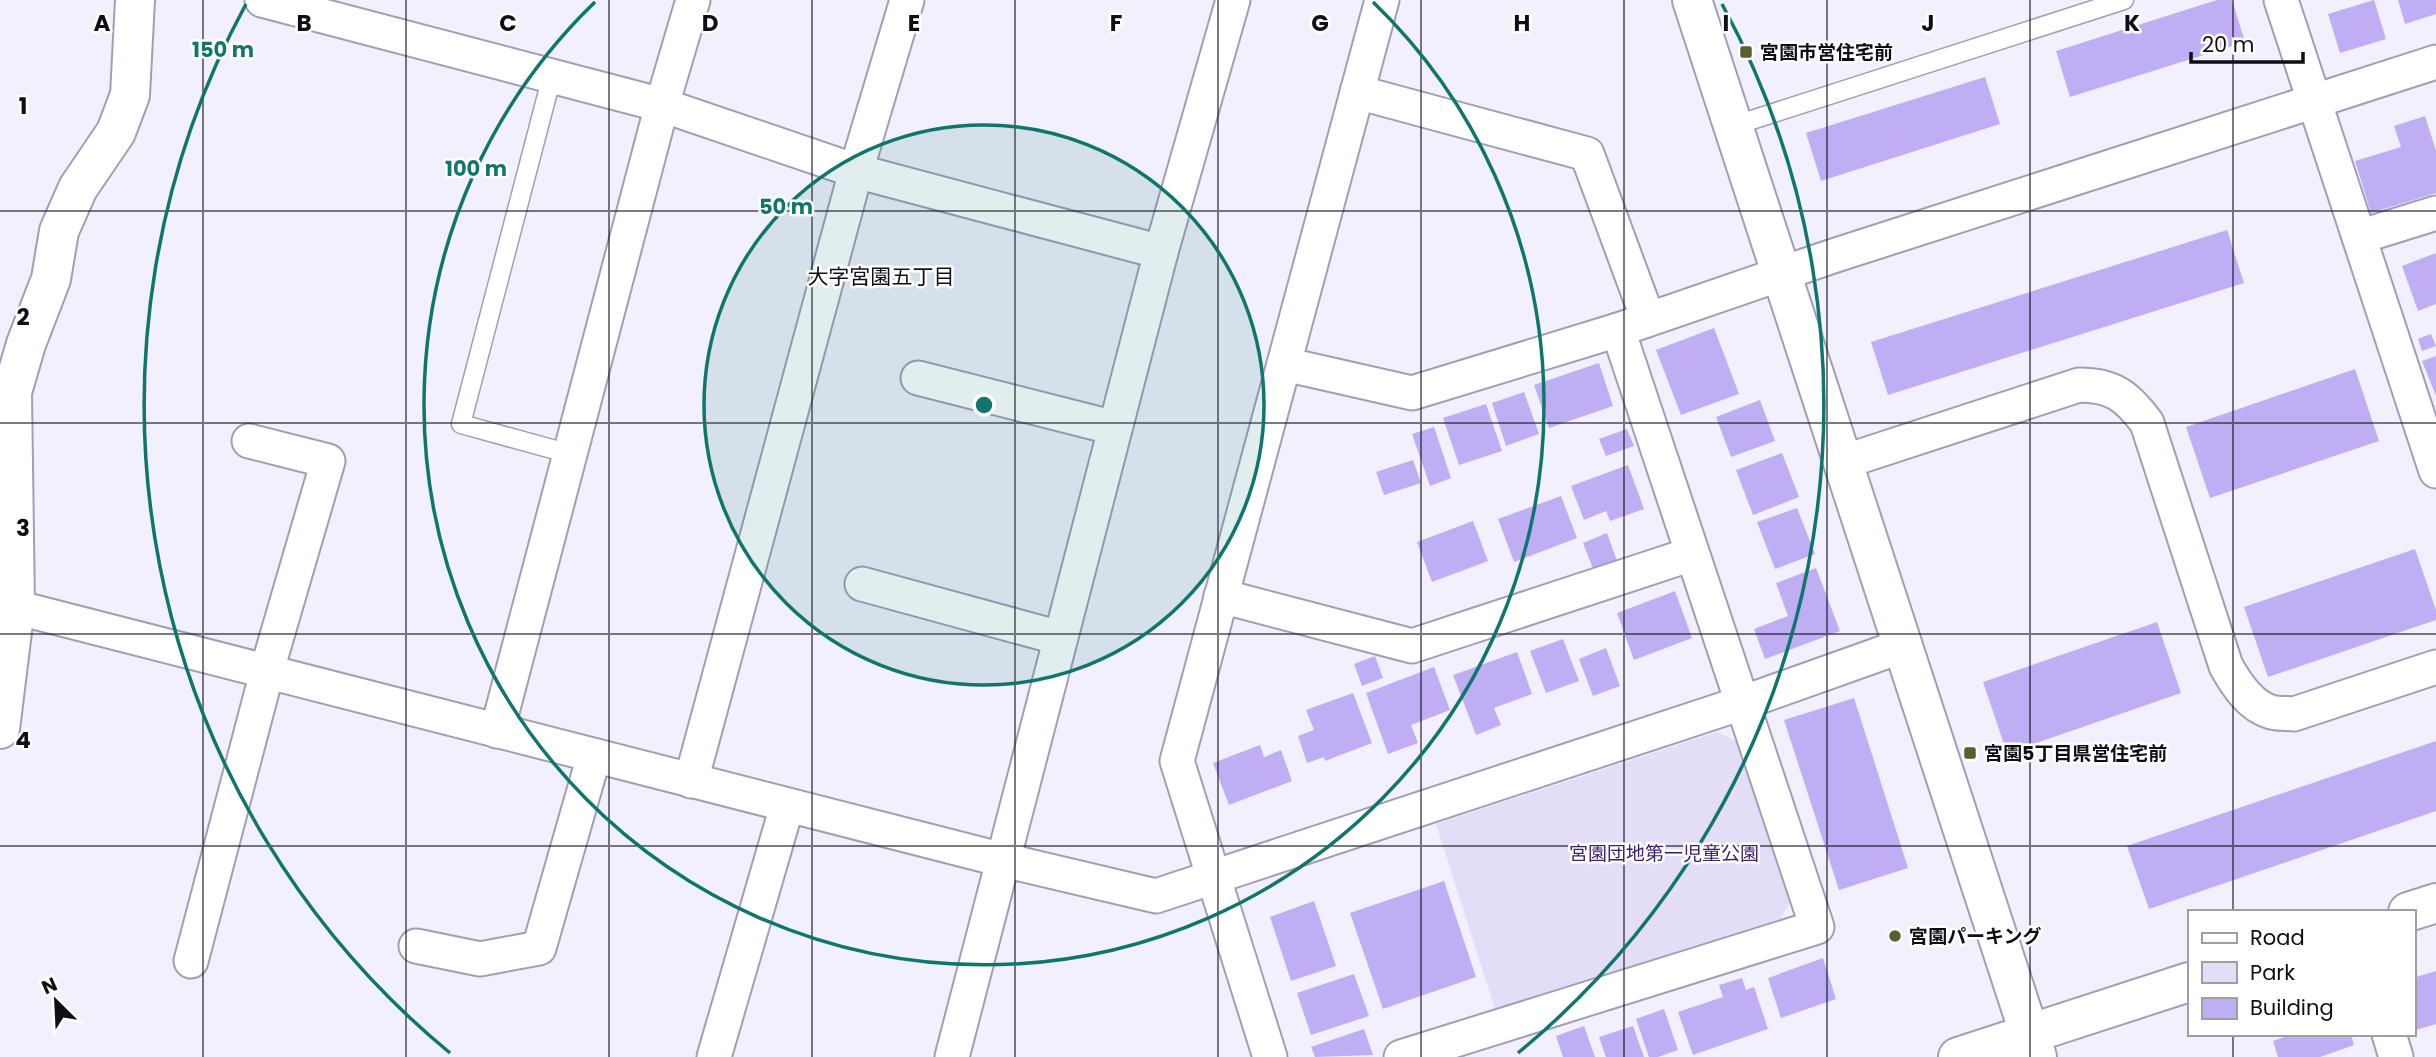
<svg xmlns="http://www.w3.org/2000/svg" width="2436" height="1057" font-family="Poppins,'Noto Sans JP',sans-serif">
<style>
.green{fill:#e3ddf8}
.building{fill:#bfaef4}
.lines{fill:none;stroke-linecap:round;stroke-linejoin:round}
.lane-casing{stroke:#a39db8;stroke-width:21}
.street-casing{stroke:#a39db8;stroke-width:37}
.secondary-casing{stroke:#a39db8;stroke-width:42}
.lane{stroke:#fff;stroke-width:18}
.street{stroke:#fff;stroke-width:33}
.secondary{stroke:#fff;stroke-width:38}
.grid{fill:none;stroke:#0f0d16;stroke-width:2;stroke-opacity:0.55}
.ring{fill:none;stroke:#0f766e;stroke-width:3.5}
.poi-dot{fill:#595f2d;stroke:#fff;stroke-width:2.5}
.labels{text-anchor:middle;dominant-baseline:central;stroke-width:5;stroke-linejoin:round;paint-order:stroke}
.poi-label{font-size:19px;font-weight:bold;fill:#0f0d16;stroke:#fff;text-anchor:start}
.park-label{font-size:19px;fill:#3c206f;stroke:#fff}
.neighbourhood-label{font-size:21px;fill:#0f0d16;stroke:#fff}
.grid-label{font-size:23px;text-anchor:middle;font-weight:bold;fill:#0f0d16;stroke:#fff;stroke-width:5;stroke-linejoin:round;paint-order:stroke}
.centre{fill:#0f766e;stroke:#fff;stroke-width:3.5}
.ring-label{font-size:21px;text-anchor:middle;font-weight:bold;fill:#0f766e;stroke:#fff;stroke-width:5;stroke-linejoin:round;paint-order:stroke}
</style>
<rect width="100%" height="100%" fill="#f2f0fc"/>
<path class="green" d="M1717 732 1740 743 1790 903 1780 919 1495 1009 1436 824Z"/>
<g class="building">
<path d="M2217 0H2232L2245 42 2070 97 2056 51Z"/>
<path d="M2374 0 2386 39 2340 53 2328 14Z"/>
<path d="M2398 0H2436V14L2405 24Z"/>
<path d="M1985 77 2000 124 1821 181 1806 133Z"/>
<path d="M2425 116 2436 151V193L2371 213 2355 161 2401 147 2394 126Z"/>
<path d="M2227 230 2244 283 1888 395 1871 342Z"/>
<path d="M2436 253V304L2418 311 2402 266Z"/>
<path d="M1714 328 1739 394 1681 415 1656 350Z"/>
<path d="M2431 334 2436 346 2422 351 2418 339Z"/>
<path d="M2436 356V396L2422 361Z"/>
<path d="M1599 363 1613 406 1549 428 1534 385Z"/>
<path d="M2355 369 2379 441 2210 498 2186 427Z"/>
<path d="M1524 392 1539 434 1506 446 1492 403Z"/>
<path d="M1760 400 1775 441 1731 457 1716 417Z"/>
<path d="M1486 404 1502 451 1459 465 1443 418Z"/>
<path d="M1434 427 1451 478 1430 486 1412 434Z"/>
<path d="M1627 429 1634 446 1606 456 1599 439Z"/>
<path d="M1782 453 1799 497 1753 515 1736 470Z"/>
<path d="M1413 460 1421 483 1384 495 1376 472Z"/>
<path d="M1628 465 1644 509 1610 521 1606 511 1584 520 1571 486Z"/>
<path d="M1561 496 1577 538 1514 562 1498 519Z"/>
<path d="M1797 508 1815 554 1775 569 1757 522Z"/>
<path d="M1473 521 1488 561 1432 582 1417 542Z"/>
<path d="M1607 533 1617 561 1594 571 1583 543Z"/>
<path d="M2415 549 2436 610V620L2268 677 2244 607Z"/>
<path d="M1816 568 1840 631 1765 659 1754 629 1788 616 1776 583Z"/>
<path d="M1675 591 1692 638 1634 660 1617 613Z"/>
<path d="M2157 622 2181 693 2007 753 1983 682Z"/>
<path d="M1563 639 1579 681 1546 693 1530 651Z"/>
<path d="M1606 648 1620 686 1593 696 1579 659Z"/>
<path d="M1517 652 1532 694 1494 708 1501 725 1476 735 1453 675Z"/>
<path d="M1375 656 1383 678 1362 686 1354 664Z"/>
<path d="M1434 667 1450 710 1411 725 1418 743 1388 754 1366 693Z"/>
<path d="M1353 693 1372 743 1325 761 1324 757 1307 763 1298 736 1314 730 1306 710Z"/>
<path d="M1854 698 1908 868 1839 890 1784 720Z"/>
<path d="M2436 741V811L2149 909 2127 846Z"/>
<path d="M1260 745 1264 757 1281 750 1292 781 1229 805 1213 763Z"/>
<path d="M1444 881 1476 977 1383 1009 1350 913Z"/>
<path d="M1314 901 1336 966 1291 981 1270 917Z"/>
<path d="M1823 958 1836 999 1781 1018 1768 978Z"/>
<path d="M2436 971V1024L2416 1030 2413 1021V978Z"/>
<path d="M1354 974 1369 1016 1311 1035 1297 993Z"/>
<path d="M1742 978 1746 990 1754 987 1768 1029 1693 1055 1678 1012 1723 997 1719 985Z"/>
<path d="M1664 1009 1678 1050 1658 1057H1649L1636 1019Z"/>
<path d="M1584 1026 1595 1057H1563L1556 1036Z"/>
<path d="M1633 1026 1644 1057H1606L1599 1037Z"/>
<path d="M1364 1029 1373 1055 1315 1057 1311 1047Z"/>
<path d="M2292 1034H2351L2354 1045 2320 1057H2278L2273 1041Z"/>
</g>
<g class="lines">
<g class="lane-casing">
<g id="lane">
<path d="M552 76 461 424 570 454"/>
<path d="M1733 126 2124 0"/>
</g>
</g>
<g class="street-casing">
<g id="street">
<path d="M262 0 662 105 856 171 1161 252"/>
<path d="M2281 0 2436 471"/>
<path d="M1357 92 1587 154 1648 319"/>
<path d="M2359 237 2436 213"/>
<path d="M1284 364 1412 393 1618 330 1833 256 2436 62"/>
<path d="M918 378 1115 428"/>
<path d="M1843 462 2079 385C2113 385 2127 396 2147 423L2226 666C2236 684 2250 706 2271 712 2278 714 2287 713 2294 714L2436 667"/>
<path d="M862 584 1060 638"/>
<path d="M1221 596 1412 646 1692 554"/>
<path d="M15 607 1003 860 1156 896 1742 703 1902 646"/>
<path d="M497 731 662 105 693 0"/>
<path d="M691 781 856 171 907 0"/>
<path d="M416 946 480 959 539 948 594 756"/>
<path d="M191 961 272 653 328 461 249 441"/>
<path d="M2389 1034 2396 1057"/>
<path d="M714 1057 787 806"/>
<path d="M952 1057 1161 252 1233 0"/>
<path d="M1270 1057 1177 761 1382 0"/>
<path d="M1401 1057 1817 927 1618 330"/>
</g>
</g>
<g class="secondary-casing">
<g id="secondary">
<path d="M1692 0 2037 1057"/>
<path d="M0 729 15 607 12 392 26 344 51 279 59 231 78 188 116 132 130 95 135 0"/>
<path d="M2408 912 2436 903"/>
<path d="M1958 1057 2189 982"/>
</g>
</g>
<use href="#lane" class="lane"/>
<use href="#street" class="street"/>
<use href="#secondary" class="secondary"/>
</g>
<path class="grid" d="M203 0V1057M406 0V1057M609 0V1057M812 0V1057M1015 0V1057M1218 0V1057M1421 0V1057M1624 0V1057M1827 0V1057M2030 0V1057M2233 0V912M0 211H2436M0 423H2436M0 634H2436M0 846H2436M2233 1034V1057"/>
<circle cx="984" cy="405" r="280" fill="#0f766e" fill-opacity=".12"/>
<g class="ring">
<circle cx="984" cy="405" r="280"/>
<path d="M1373 2A560 560 0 1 1 595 2"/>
<path d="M450 1053A840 840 0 0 1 246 4M1722 4A840 840 0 0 1 1518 1053"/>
</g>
<g class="poi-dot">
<rect x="1739" y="45" width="14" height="14" rx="3.5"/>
<rect x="1963" y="746" width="14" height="14" rx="3.5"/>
<circle cx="1895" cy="936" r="7"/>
</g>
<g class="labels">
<g class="poi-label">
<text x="1760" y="52">宮園市営住宅前</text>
<text x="1984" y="753">宮園5丁目県営住宅前</text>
<text x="1909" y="936">宮園パーキング</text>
</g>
<g class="park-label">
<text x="1664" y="853">宮園団地第一児童公園</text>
</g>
<g class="neighbourhood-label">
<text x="881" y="276">大字宮園五丁目</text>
</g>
</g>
<g class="grid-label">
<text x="102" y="31">A</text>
<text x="304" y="31">B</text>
<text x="508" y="31">C</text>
<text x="710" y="31">D</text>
<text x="914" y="31">E</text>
<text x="1116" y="31">F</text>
<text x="1320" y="31">G</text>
<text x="1522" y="31">H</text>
<text x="1726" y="31">I</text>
<text x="1928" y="31">J</text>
<text x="2132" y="31">K</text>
<text x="23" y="114">1</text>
<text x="23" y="325">2</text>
<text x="23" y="536">3</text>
<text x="23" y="748">4</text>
</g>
<circle cx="984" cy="405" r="10" class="centre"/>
<g class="ring-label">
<text x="223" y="57">150 m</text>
<text x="476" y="176">100 m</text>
<text x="786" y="214">50 m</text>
</g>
<rect x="2188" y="910" width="228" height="126" fill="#ffffff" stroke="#9f9ea2" stroke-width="2"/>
<rect x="2202" y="933" width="35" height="10" fill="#ffffff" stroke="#9f9ea2" stroke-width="2"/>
<text x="2250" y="945" font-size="21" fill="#0f0d16">Road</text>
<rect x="2202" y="962" width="35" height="21" fill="#e3ddf8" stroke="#9f9ea2" stroke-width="2"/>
<text x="2250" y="980" font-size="21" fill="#0f0d16">Park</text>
<rect x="2202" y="998" width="35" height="21" fill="#bfaef4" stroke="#9f9ea2" stroke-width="2"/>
<text x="2250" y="1015" font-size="21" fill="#0f0d16">Building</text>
<g transform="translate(56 1001) rotate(336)" stroke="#ffffff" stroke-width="5" paint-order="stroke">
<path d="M0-5L12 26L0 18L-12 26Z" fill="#0f0d16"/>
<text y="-10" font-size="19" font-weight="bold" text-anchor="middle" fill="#0f0d16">N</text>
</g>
<path d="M2191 52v10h112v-10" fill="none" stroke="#0f0d16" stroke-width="3.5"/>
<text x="2202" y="52" font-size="21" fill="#0f0d16" stroke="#ffffff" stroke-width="5" paint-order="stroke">20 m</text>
</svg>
